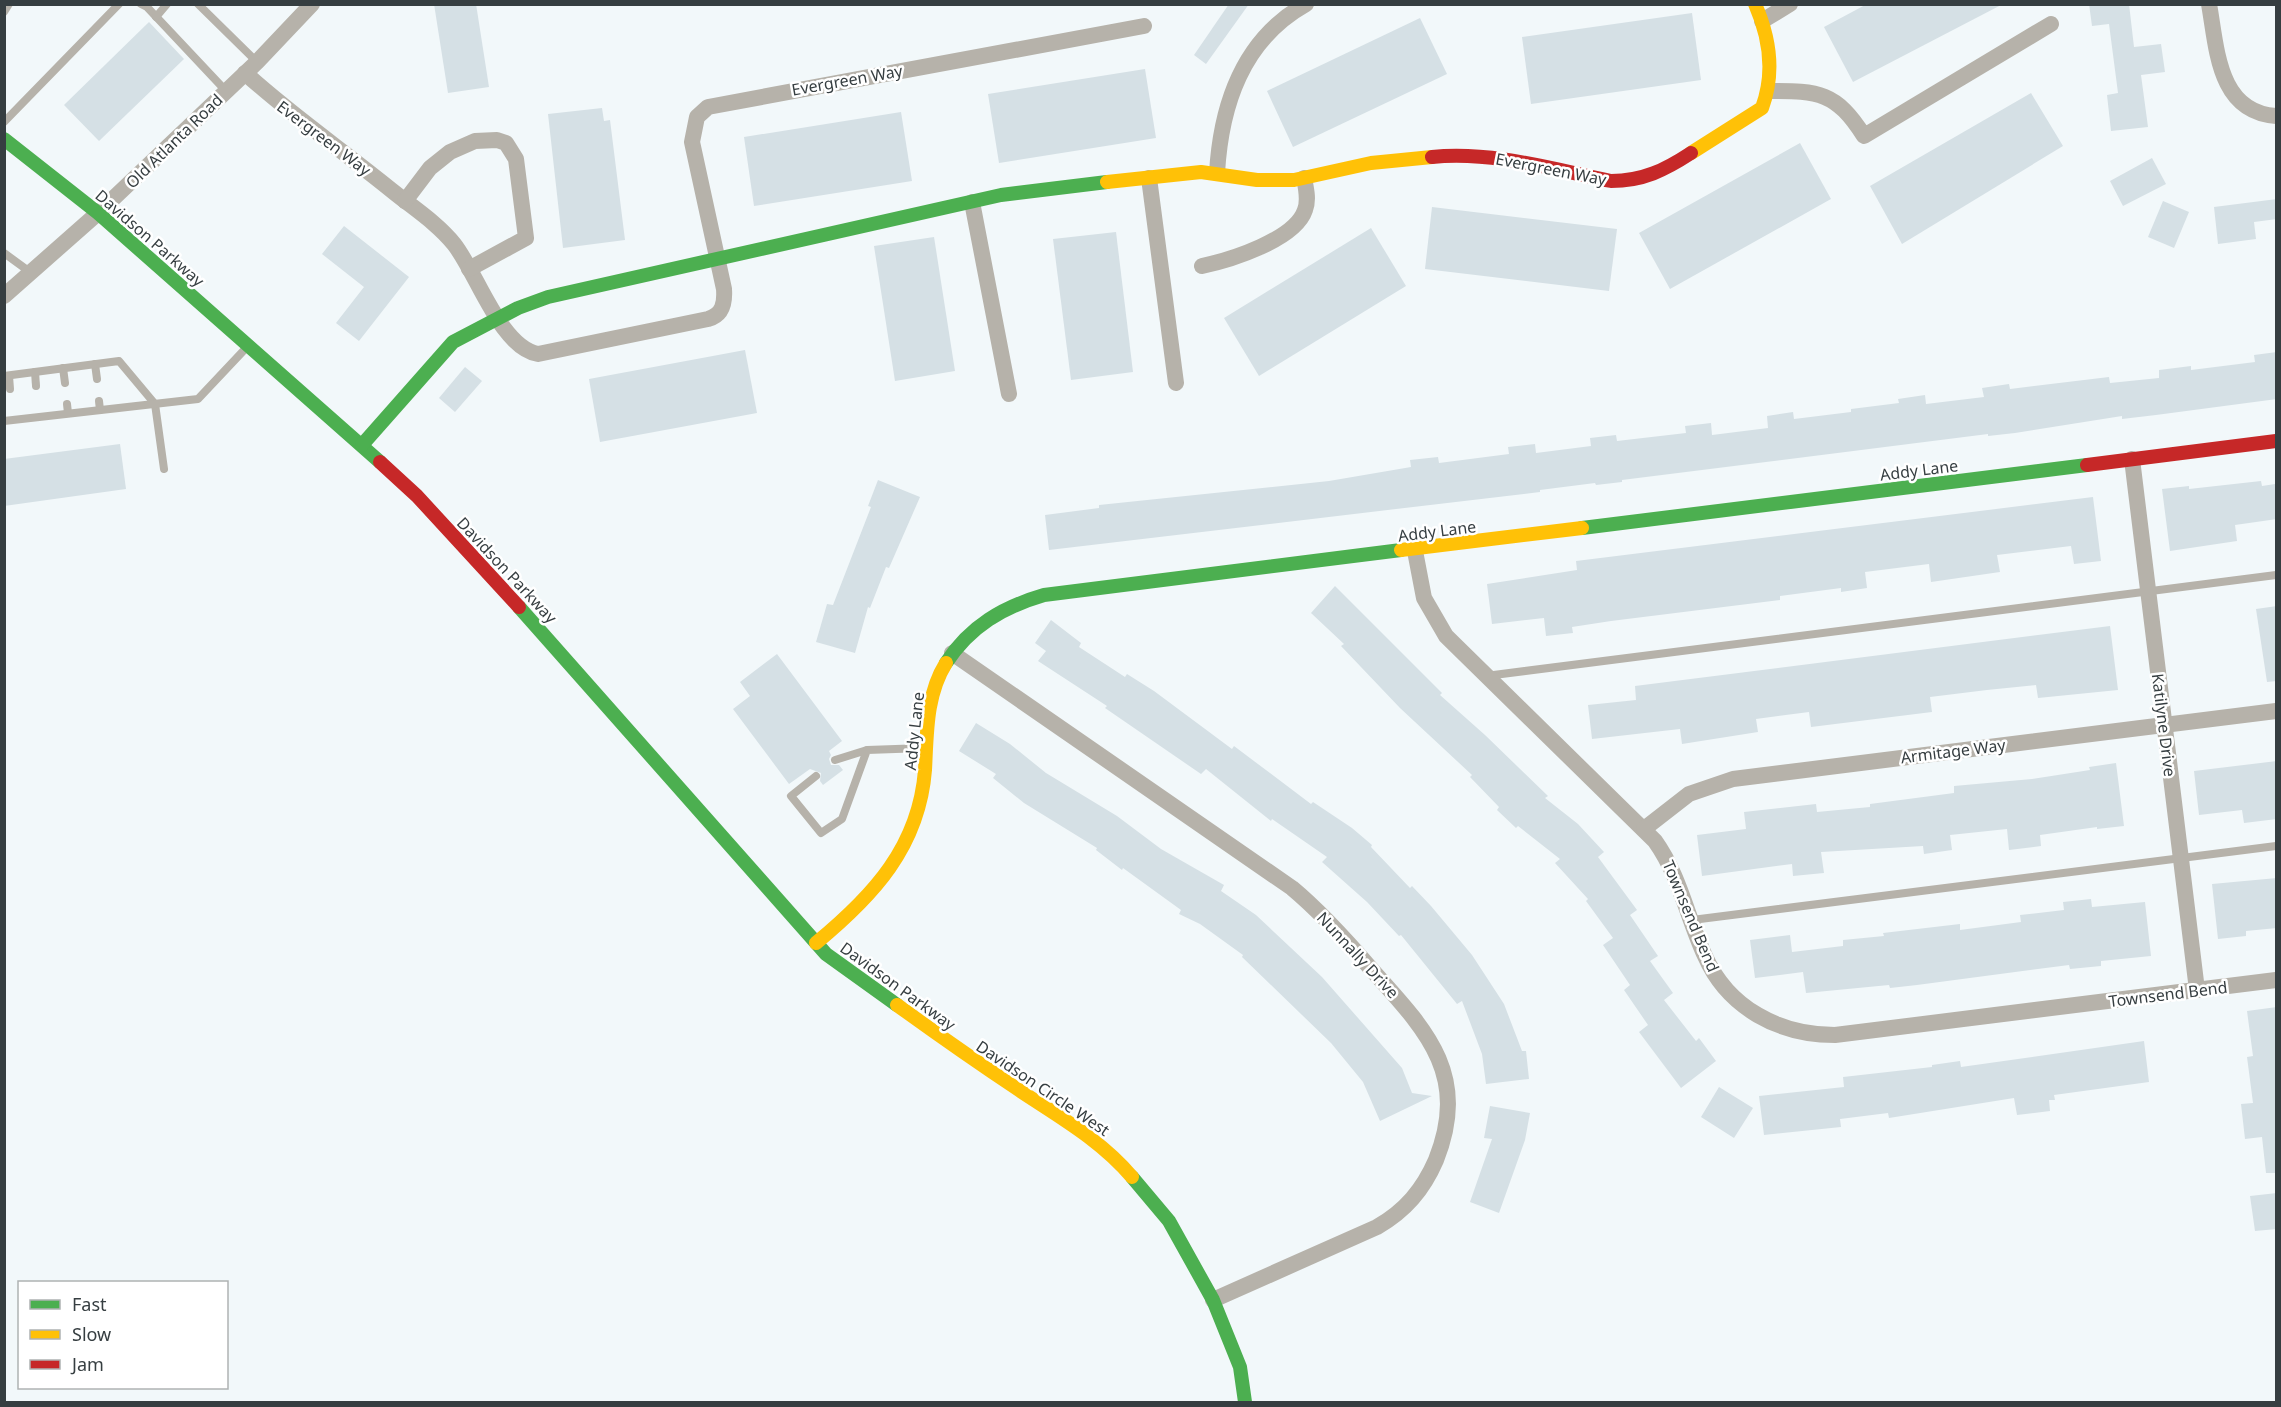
<svg xmlns="http://www.w3.org/2000/svg" width="2281" height="1407" font-family="'Noto Sans',sans-serif">
<style>
.building{fill:#d5e0e5}
.lines{fill:none;stroke-linecap:round;stroke-linejoin:round}
.lane{stroke:#b6b2aa;stroke-width:8}
.street{stroke:#b6b2aa;stroke-width:16}
.fast{stroke:#4caf50;stroke-width:14}
.slow{stroke:#ffc107;stroke-width:14}
.jam{stroke:#c62828;stroke-width:14}
.labels{text-anchor:middle;dominant-baseline:central;stroke-width:5;stroke-linejoin:round;paint-order:stroke}
.street-label{font-size:16px;fill:#363e41;stroke:#fff}
</style>
<rect width="100%" height="100%" fill="#f2f8fa"/>
<g class="building">
<path d="M434 4H476L489 87 448 93Z"/>
<path d="M1229 4H1249L1206 64 1194 55Z"/>
<path d="M1867 4H2003L1853 82 1824 27Z"/>
<path d="M2089 4H2129L2134 47 2161 44 2165 72 2141 75 2148 127 2111 131 2107 95 2118 93 2109 24 2092 26Z"/>
<path d="M1692 13 1701 80 1531 104 1522 37Z"/>
<path d="M1420 18 1447 74 1293 147 1267 91Z"/>
<path d="M149 22 184 59 99 141 64 105Z"/>
<path d="M1145 69 1156 138 999 163 988 94Z"/>
<path d="M2031 93 2063 146 1902 244 1870 186Z"/>
<path d="M602 108 604 121 610 120 625 240 563 248 548 114Z"/>
<path d="M901 112 912 181 754 206 744 137Z"/>
<path d="M1800 143 1831 199 1670 289 1639 233Z"/>
<path d="M2152 158 2166 184 2123 206 2110 181Z"/>
<path d="M2277 199V219L2254 222 2256 239 2218 244 2214 207Z"/>
<path d="M2163 201 2189 212 2174 248 2148 237Z"/>
<path d="M1432 207 1617 229 1609 291 1425 269Z"/>
<path d="M344 226 409 277 359 341 336 323 364 287 322 254Z"/>
<path d="M1371 228 1406 286 1259 376 1224 318Z"/>
<path d="M1116 232 1133 372 1071 380 1053 239Z"/>
<path d="M934 237 955 371 895 381 874 246Z"/>
<path d="M745 350 757 413 600 442 589 379Z"/>
<path d="M2277 352V399L2156 415 2122 419V416L2015 433 1988 436V434L1622 480V482L1596 485 1595 483 1540 490V492L1049 550 1045 515 1099 508V505L1329 481 1411 467 1410 460 1438 457 1439 463 1509 454 1508 447 1535 444 1536 453 1591 446 1590 438 1616 435 1617 441 1686 433 1685 426 1711 423 1712 435 1768 428 1767 416 1793 412 1794 419 1851 412V409L1899 403 1898 399 1925 395 1926 404 1984 397 1982 388 2009 384 2010 389 2109 377 2110 383 2159 378V370L2191 366V370L2255 362 2254 355Z"/>
<path d="M465 367 482 381 455 412 439 398Z"/>
<path d="M120 444 126 489 4 506V459Z"/>
<path d="M878 480 920 497 889 568 886 567 870 608 868 607 855 653 816 642 827 604 833 605 871 507 868 506Z"/>
<path d="M2261 481 2262 486 2275 484 2277 519 2235 525 2237 541 2170 551 2162 489 2189 486V489Z"/>
<path d="M2093 497 2101 561 2074 564 2071 546 1997 555 2000 572 1931 582 1929 564 1865 572 1867 588 1841 592V588L1780 596V600L1611 621 1572 627 1573 633 1546 636 1544 618 1492 624 1487 584 1577 570 1576 561Z"/>
<path d="M1335 586 1442 693 1440 695 1485 735 1548 796 1545 798 1578 824 1604 852 1598 857 1637 910 1630 915 1658 956 1650 961 1673 993 1664 1000 1696 1041 1699 1038 1716 1061 1681 1088 1639 1032 1648 1025 1624 990 1630 985 1603 945 1613 938 1586 901 1588 899 1555 863 1560 859 1518 826 1516 828 1497 810 1499 807 1470 777 1472 775 1400 708 1341 646 1344 644 1311 613Z"/>
<path d="M2277 606V681L2267 682 2256 609Z"/>
<path d="M1051 620 1081 643 1079 647 1125 677 1127 674 1154 691 1232 749 1234 746 1311 804 1313 802 1352 828 1372 845 1371 847 1410 888 1412 886 1431 906 1472 955 1504 1004 1522 1051H1526L1529 1079 1486 1084 1482 1054 1462 1001 1457 1004 1401 935 1399 936 1367 902 1322 862 1327 857 1272 819 1271 821 1206 769 1201 774 1105 708 1107 706 1038 661 1046 651 1035 643Z"/>
<path d="M2110 626 2118 690 2038 698 2036 685 1987 690 1930 697 1932 712 1811 727 1809 712 1756 719 1758 732 1682 744 1680 729 1592 739 1588 705 1636 700 1635 686Z"/>
<path d="M777 654 842 741 829 751 831 755 829 759 831 765H839L843 770 823 785 820 781 821 773 810 769 789 784 733 709 750 696 740 682Z"/>
<path d="M976 723 1010 744 1046 773 1117 816 1161 849 1224 885 1221 891 1256 915 1322 977 1402 1068 1412 1093 1432 1096 1380 1121 1363 1082 1331 1043 1242 957 1243 955 1200 924 1179 914 1181 910 1123 868 1122 870 1096 850 1097 848 1024 803 993 778 996 774 959 751Z"/>
<path d="M2277 761V819L2244 823 2242 810 2199 815 2194 771Z"/>
<path d="M2116 763 2124 826 2097 829V827L2040 835 2041 846 2009 850 2007 829 1950 835 1952 850 1924 854 1923 846 1821 852 1824 873 1793 876 1792 864 1702 876 1697 835 1746 829 1744 812 1816 804 1817 812 1870 807V804L1954 793V786L2032 779 2090 770 2089 767Z"/>
<path d="M2277 878V928L2246 931V936L2218 939 2212 884Z"/>
<path d="M2091 899 2092 907 2145 902 2151 956 2101 961V966L2070 969 2069 965 1917 985 1890 988 1889 985 1806 993 1803 972 1755 978 1750 940 1790 935 1792 952 1843 946V940L1884 936 1883 933 1960 924V930L2021 922 2020 915 2064 910 2063 902Z"/>
<path d="M2277 1007V1173H2266L2262 1137 2245 1139 2241 1104 2253 1103 2247 1057 2253 1056 2247 1011Z"/>
<path d="M2144 1041 2149 1082 2054 1095 2055 1100H2049L2050 1111 2017 1115 2014 1098 1889 1118 1888 1113 1840 1119 1841 1127 1764 1135 1759 1096 1844 1087 1843 1077 1932 1067V1065L1960 1061 1961 1067Z"/>
<path d="M1719 1087 1753 1108 1734 1138 1701 1117Z"/>
<path d="M1490 1106 1530 1113 1525 1140 1499 1213 1470 1202 1492 1139 1484 1138Z"/>
<path d="M2277 1193V1229L2255 1231 2250 1196Z"/>
</g>
<g class="lines">
<g class="lane">
<path d="M141 4 147 7 226 91"/>
<path d="M198 4 257 62"/>
<path d="M4 12 9 4"/>
<path d="M156 17 167 4"/>
<path d="M4 122 119 4"/>
<path d="M4 253 30 272"/>
<path d="M95 364 97 379"/>
<path d="M63 368 65 383"/>
<path d="M35 372 36 386"/>
<path d="M4 376 119 361 155 404 164 469"/>
<path d="M9 376 10 389"/>
<path d="M99 401 100 410"/>
<path d="M67 404 68 413"/>
<path d="M4 421 198 399 247 347"/>
<path d="M1486 676 2276 575"/>
<path d="M835 760 867 750"/>
<path d="M816 776 791 796 821 833 842 819 867 750 924 748"/>
<path d="M1692 920 2276 846"/>
</g>
<g class="street">
<path d="M2209 4C2217 49 2218 112 2276 116"/>
<path d="M1762 21 1790 4"/>
<path d="M245 73C292 116 345 152 395 193 415 209 438 224 454 244 477 273 500 347 538 354L708 319C723 315 725 303 724 289L692 142 697 117 708 107 1144 26"/>
<path d="M1769 91C1819 91 1836 92 1864 136L2051 24"/>
<path d="M1217 173C1221 105 1242 40 1306 4"/>
<path d="M1149 178 1176 383"/>
<path d="M405 201 430 168 450 152 475 141 497 140 506 143 516 159 526 238 469 269"/>
<path d="M972 202 1009 394"/>
<path d="M1202 266C1230 260 1295 240 1305 210 1309 200 1306 188 1304 178"/>
<path d="M4 296 98 213 257 62 312 4"/>
<path d="M2132 459 2197 990"/>
<path d="M1415 551 1424 598 1446 636 1655 841C1680 876 1687 917 1705 956 1728 1008 1779 1035 1835 1035L2276 980"/>
<path d="M952 653 1292 888C1322 913 1347 941 1372 970 1426 1030 1470 1074 1436 1160 1423 1190 1405 1211 1377 1227L1213 1300"/>
<path d="M1644 829 1689 794 1733 779 2276 711"/>
</g>
<g class="fast">
<path d="M4 139 98 213 380 462"/>
<path d="M362 445 453 342 518 308 548 297 1001 195 1107 182"/>
<path d="M1582 528 2087 465"/>
<path d="M519 607 826 954 897 1005"/>
<path d="M946 663C970 626 1003 607 1044 595L1401 550"/>
<path d="M1132 1177 1169 1221 1213 1300 1240 1367 1245 1402"/>
</g>
<g class="slow">
<path d="M1691 153 1762 108C1775 73 1770 38 1755 4"/>
<path d="M1107 182 1201 172 1257 180H1294L1371 163 1432 157"/>
<path d="M1401 550 1582 528"/>
<path d="M816 943C873 896 919 847 925 770 927 733 926 695 946 663"/>
<path d="M897 1005C937 1034 977 1062 1019 1090 1058 1116 1101 1140 1132 1177"/>
</g>
<g class="jam">
<path d="M1432 157C1492 151 1552 169 1611 181 1643 181 1665 170 1691 153"/>
<path d="M380 462 417 496 519 607"/>
<path d="M2087 465 2276 441"/>
</g>
</g>
<g class="labels">
<g class="street-label">
<text transform="translate(847 80) rotate(-10)">Evergreen Way</text>
<text transform="translate(324 138) rotate(37)">Evergreen Way</text>
<text transform="translate(174 141) rotate(-44)">Old Atlanta Road</text>
<text transform="translate(1551 169) rotate(11)">Evergreen Way</text>
<text transform="translate(150 238) rotate(41)">Davidson Parkway</text>
<text transform="translate(1919 470) rotate(-7)">Addy Lane</text>
<text transform="translate(1437 531) rotate(-7)">Addy Lane</text>
<text transform="translate(507 570) rotate(47)">Davidson Parkway</text>
<text transform="translate(2164 725) rotate(83)">Katilyne Drive</text>
<text transform="translate(914 731) rotate(-84)">Addy Lane</text>
<text transform="translate(1953 751) rotate(-7)">Armitage Way</text>
<text transform="translate(1691 916) rotate(67)">Townsend Bend</text>
<text transform="translate(1358 955) rotate(47)">Nunnally Drive</text>
<text transform="translate(898 986) rotate(36)">Davidson Parkway</text>
<text transform="translate(2168 994) rotate(-7)">Townsend Bend</text>
<text transform="translate(1043 1088) rotate(34)">Davidson Circle West</text>
</g>
</g>
<rect width="2281" height="1407" fill="none" stroke="#363e41" stroke-width="12"/>
<rect x="18" y="1281" width="210" height="108" fill="#ffffff" stroke="#afb2b3" stroke-width="1.5"/>
<rect x="30" y="1300" width="30" height="9" fill="#4caf50" stroke="#afb2b3" stroke-width="1.5"/>
<text x="72" y="1311" font-size="18" fill="#363e41">Fast</text>
<rect x="30" y="1330" width="30" height="9" fill="#ffc107" stroke="#afb2b3" stroke-width="1.5"/>
<text x="72" y="1341" font-size="18" fill="#363e41">Slow</text>
<rect x="30" y="1360" width="30" height="9" fill="#c62828" stroke="#afb2b3" stroke-width="1.5"/>
<text x="72" y="1371" font-size="18" fill="#363e41">Jam</text>
</svg>
